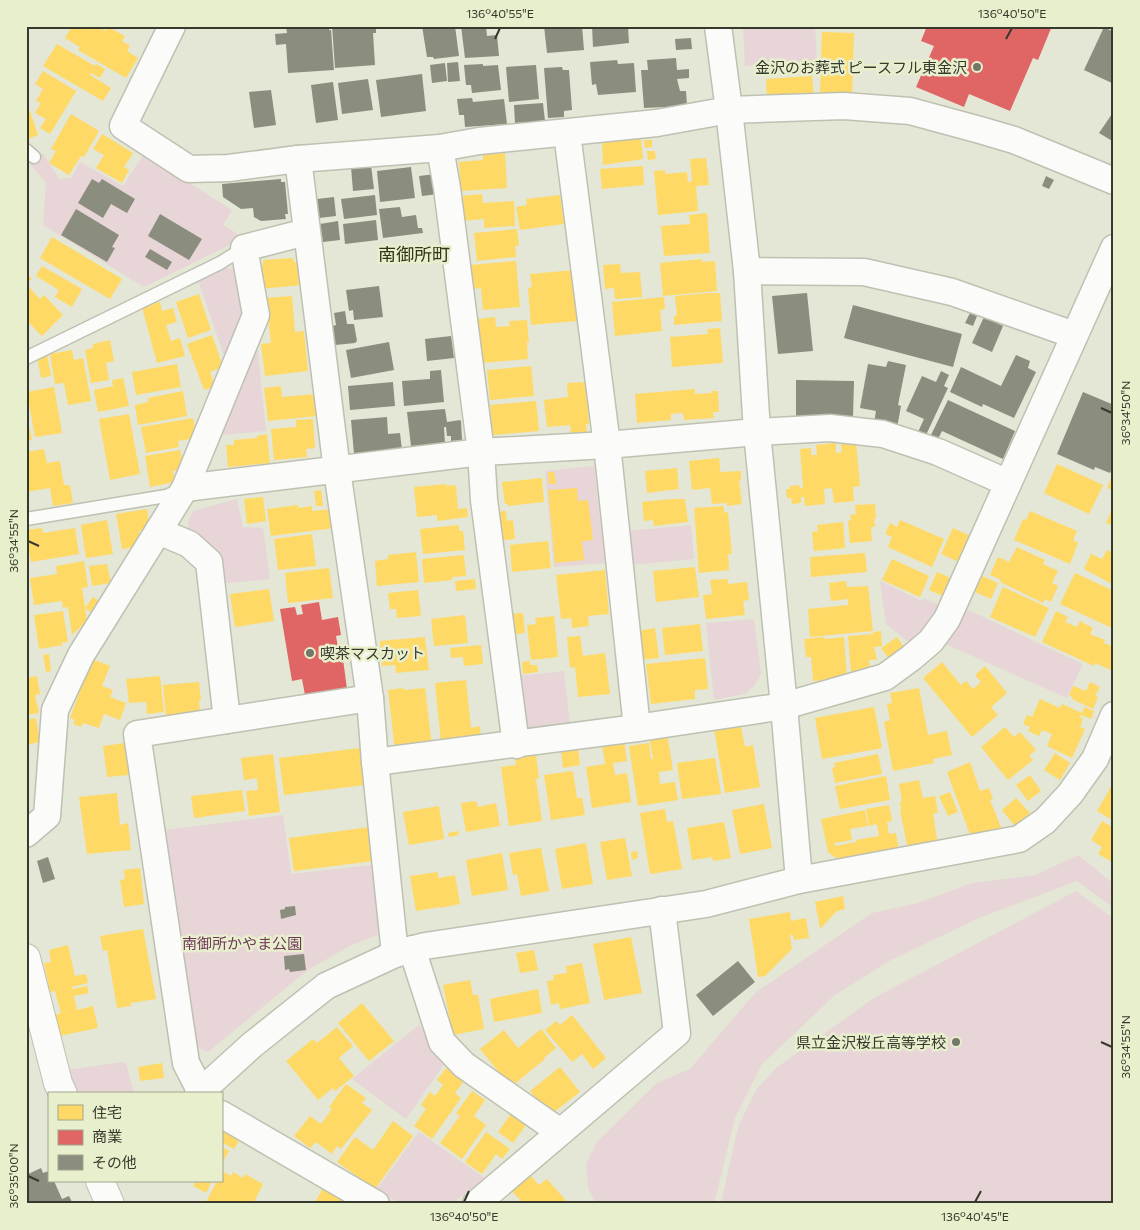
<svg xmlns="http://www.w3.org/2000/svg" width="1140" height="1230" font-family="Commissioner,'Noto Sans JP',sans-serif">
<style>
.green{fill:#e7d5d7}
.homes{fill:#ffd966}
.shops{fill:#e06666}
.building{fill:#8b8d7e}
.lines{fill:none;stroke-linecap:round;stroke-linejoin:round}
.lane-casing{stroke:#bec1b2;stroke-width:15}
.street-casing{stroke:#bec1b2;stroke-width:29}
.secondary-casing{stroke:#bec1b2;stroke-width:30}
.lane{stroke:#fbfbf9;stroke-width:12}
.street{stroke:#fbfbf9;stroke-width:26}
.secondary{stroke:#fbfbf9;stroke-width:28}
.ticks{fill:none;stroke:#37392c;stroke-width:2}
.poi-dot{fill:#747667;stroke:#e8efcd;stroke-width:2}
.labels{text-anchor:middle;dominant-baseline:central;stroke-width:5;stroke-linejoin:round;paint-order:stroke}
.poi-label{font-size:15px;fill:#37392c;stroke:#e8efcd;text-anchor:end}
.park-label{font-size:15px;fill:#703859;stroke:#e8efcd}
.quarter-label{font-size:18px;fill:#31361b;stroke:#e8efcd}
.neatline{fill:none;stroke:#37392c;stroke-width:2}
.ticks-label{font-size:12px;text-anchor:middle;fill:#37392c}
</style>
<rect width="100%" height="100%" fill="#e4e7d5"/>
<g class="green">
<path d="M743 26H815L817 63 745 66Z"/>
<path d="M43 153 59 179 71 178 80 162 123 186 144 154 232 210 223 225 244 238 144 287 43 225 46 183 31 165Z"/>
<path d="M224 267 235 270 242 317 227 364 198 280Z"/>
<path d="M257 343 266 431 221 435Z"/>
<path d="M594 466 605 563 554 567 545 471Z"/>
<path d="M237 499 243 527 263 528 270 579 220 584 189 532 188 521 193 511Z"/>
<path d="M691 525 694 559 631 565 627 531Z"/>
<path d="M880 581 922 601 923 598 942 606 912 645 886 624Z"/>
<path d="M964 608 1083 664 1067 698 943 643Z"/>
<path d="M754 619 761 674 754 686 745 694 714 700 706 623Z"/>
<path d="M564 671 570 724 528 730 517 723 511 677Z"/>
<path d="M283 815 291 874 380 864V934L352 945 309 969 208 1052 194 1045 164 830Z"/>
<path d="M1078 855 1114 884V908L1077 881 979 918 891 960 835 995 762 1064 735 1118 714 1204H596L588 1188 586 1164 597 1142 657 1083 690 1069 755 993 872 913 915 904 972 883 1036 875Z"/>
<path d="M1076 891 1114 919V1204H721L738 1127 756 1090 776 1068 874 998Z"/>
<path d="M419 1025 445 1063 406 1119 352 1079Z"/>
<path d="M122 1062 126 1063 134 1094H79L68 1070Z"/>
<path d="M419 1132 486 1179 451 1204H402L376 1190Z"/>
</g>
<g class="homes">
<path d="M72 26H84L90 30 92 26H97L105 31 108 27 125 36 122 41 130 46 127 51 138 58 126 78 78 50 80 47 65 38Z"/>
<path d="M822 32 854 33 852 96 820 95Z"/>
<path d="M57 44 95 66 96 64 105 69 100 78 91 73 90 75 111 88 103 101 43 66Z"/>
<path d="M43 71 76 91 50 134 40 128 46 119 35 113 41 103 36 101 43 89 35 84Z"/>
<path d="M812 76 814 96 767 98 766 79Z"/>
<path d="M26 111H30L38 135 28 139 26 138Z"/>
<path d="M71 114 99 131 84 157 81 156 69 175 49 163 56 151 51 149Z"/>
<path d="M102 134 133 153 124 167 129 170 122 183 96 168 104 155 93 149Z"/>
<path d="M641 139 643 159 603 165 602 142Z"/>
<path d="M644 140H652V147L645 148Z"/>
<path d="M647 151H655L656 159 648 160Z"/>
<path d="M505 153 507 188 461 191 459 162 483 160V155Z"/>
<path d="M706 158 709 185 696 186 698 211 658 215 654 171 665 170V174L687 172 688 182 692 181 690 159Z"/>
<path d="M643 166 644 185 602 189 600 169Z"/>
<path d="M482 194 483 203 514 201 515 226 484 228V219L462 221 461 196Z"/>
<path d="M560 195 564 224 520 230 516 207 527 205 526 199Z"/>
<path d="M707 213 710 253 664 256 661 226 690 224 689 215Z"/>
<path d="M517 229 519 246H515L516 257 477 261 474 233Z"/>
<path d="M52 237 122 279 110 299 40 258Z"/>
<path d="M293 258 294 262 300 261 302 285 260 289 257 265H263V260Z"/>
<path d="M702 259V262L715 261 717 291 663 296 660 263Z"/>
<path d="M516 261 520 307 483 310 481 288 472 289 470 265Z"/>
<path d="M620 264 621 273 640 272 642 297 615 299 614 288 605 289 603 265Z"/>
<path d="M42 266 82 289 72 307 55 297 59 290 36 276Z"/>
<path d="M575 270 578 307H575L577 321 531 325 528 288 532 287 530 274Z"/>
<path d="M26 273 32 279 26 284 40 299 44 295 63 315 42 336 26 320Z"/>
<path d="M710 293H720L722 321 674 325V316L677 315 675 296Z"/>
<path d="M199 294 211 330 188 338 176 302Z"/>
<path d="M292 296 295 332 304 331 308 371 265 376 261 344 271 343 266 298Z"/>
<path d="M664 297 665 309 660 310 662 331 615 336 612 302Z"/>
<path d="M160 302 162 311 173 308 177 322 166 325 171 341 180 338 185 356 157 363 142 307Z"/>
<path d="M495 317 496 327 510 326 509 321 527 320 529 342H527L528 359 482 363 478 319Z"/>
<path d="M720 328 723 363 672 367 670 337 708 334 707 329Z"/>
<path d="M212 335 223 367 210 372 215 386 204 390 187 344Z"/>
<path d="M110 340 114 361 106 363 109 380 91 383 85 350 93 348V344Z"/>
<path d="M72 350 74 360 83 358 91 401 68 405 64 383 55 384 50 354Z"/>
<path d="M47 355 51 376 41 378 37 356Z"/>
<path d="M177 364 181 387 136 395 132 372Z"/>
<path d="M531 366 534 396 490 400 487 370Z"/>
<path d="M123 378 129 406 98 412 94 390 113 386 112 380Z"/>
<path d="M586 382 589 424H586L587 432 571 434 570 425 547 427 544 400 568 397 567 383Z"/>
<path d="M281 386 282 397 315 394 317 416 268 421 264 388Z"/>
<path d="M54 387 62 433 35 437 27 392Z"/>
<path d="M695 389V394L712 393 711 391H718L719 412H713L714 418 684 420 683 413 671 414V420L637 423 635 394Z"/>
<path d="M183 391 187 416 138 425 135 405 148 402V398Z"/>
<path d="M536 401 539 431 493 435 490 405Z"/>
<path d="M26 411 32 440 26 441Z"/>
<path d="M129 414 140 474 110 480 99 419Z"/>
<path d="M193 418 197 438 178 441 179 447 146 453 141 427Z"/>
<path d="M313 419 315 448 306 449 307 457 274 460 271 429 296 427V420Z"/>
<path d="M267 434 270 463 228 467 226 445H234V440L257 438V436Z"/>
<path d="M856 442 860 486 853 487 854 501 834 503 832 488 824 489 825 504 805 506 804 497H801V503L792 504 791 498H787L786 489H790V486L799 485 800 488H803L800 449 811 448V455H817L816 445 836 443V453L842 452 841 444Z"/>
<path d="M44 449 47 463 60 461 64 485H70L73 503 53 506 50 488 26 492V452Z"/>
<path d="M180 450 184 469 173 471 175 482 150 487 145 456Z"/>
<path d="M719 458 721 476V472L741 471V480H739L742 504 727 506V503L712 504 710 488 692 490 689 461Z"/>
<path d="M1057 464 1103 485 1089 514 1044 493Z"/>
<path d="M677 468 679 489 647 493 645 471Z"/>
<path d="M1114 471V491L1107 488Z"/>
<path d="M548 472H554L556 484H549Z"/>
<path d="M542 478 544 502 508 506V504H505L502 482Z"/>
<path d="M446 484 447 487 448 485 456 486 458 509 467 508 468 517 437 521V515L417 517 414 487Z"/>
<path d="M577 488 578 501 588 500 593 540 582 541 584 560 555 563 548 490Z"/>
<path d="M321 490 323 506H316L314 491Z"/>
<path d="M263 497 266 521 247 524 244 499Z"/>
<path d="M673 499H685L688 522 654 526 653 520 644 521 642 502Z"/>
<path d="M875 504 876 518 874 519 875 527H871L872 541 850 543 848 521 851 520 850 515 856 514 855 505Z"/>
<path d="M1114 504V526L1106 523Z"/>
<path d="M298 505V508L312 506V511L333 509 335 528 271 536 267 509Z"/>
<path d="M724 506V513L728 512 732 554H728L729 570 699 573 694 508Z"/>
<path d="M147 509 150 529 139 531 141 546 122 549 116 514Z"/>
<path d="M506 511 507 521 513 520 515 539 498 541 495 512Z"/>
<path d="M1030 511 1077 531 1073 540 1078 543 1070 564 1014 540 1023 519 1026 520Z"/>
<path d="M107 520 113 554 86 558 81 525Z"/>
<path d="M900 520 944 539 932 567 888 547 892 537 885 534 890 523 897 527Z"/>
<path d="M843 522 845 548 814 551 812 532 818 531 817 525Z"/>
<path d="M459 525V531H463L465 550 423 554 420 529Z"/>
<path d="M42 528 43 533 75 528 79 554 31 562 26 530Z"/>
<path d="M953 528 973 537 961 563 941 554Z"/>
<path d="M312 534 316 566 278 570 274 539Z"/>
<path d="M548 541 551 568 512 572 510 545Z"/>
<path d="M1017 547 1045 560 1043 564 1058 571 1052 583 1058 586 1051 602 1045 599 1043 603 1000 582 1001 580 990 575 998 557 1009 562Z"/>
<path d="M1107 550 1114 553V585L1084 569 1091 554 1102 559Z"/>
<path d="M416 552 419 582 377 586 375 561 388 559V555Z"/>
<path d="M865 553 867 572 811 577 810 557Z"/>
<path d="M464 555 466 576 452 577V580L424 583 422 559Z"/>
<path d="M892 559 929 576 920 597 882 580Z"/>
<path d="M84 561 88 587 82 588 87 621 72 635 68 607 63 608 62 601 34 605 30 578 57 574 56 566Z"/>
<path d="M107 564 111 583 92 586 89 566Z"/>
<path d="M695 567 699 597 656 602 653 571Z"/>
<path d="M329 568 333 598 288 603 285 573Z"/>
<path d="M605 570 609 614 588 616 589 626 572 628 571 618 561 619 556 575Z"/>
<path d="M937 572 953 579 945 597 929 590Z"/>
<path d="M1075 573 1114 591V625L1112 628 1060 604Z"/>
<path d="M982 576 998 583 991 599 975 592Z"/>
<path d="M475 579 476 589 456 591 455 581Z"/>
<path d="M728 579V584L747 582 749 600 743 601 745 615 706 619 703 595 712 594 710 580Z"/>
<path d="M846 581 847 587 868 586 873 631 810 637 808 609 848 605V599L831 601 829 583Z"/>
<path d="M1003 587 1049 608 1035 637 990 617Z"/>
<path d="M269 589 274 621 235 627 230 594Z"/>
<path d="M418 590 421 616 397 618 396 609H390L388 593Z"/>
<path d="M93 597 99 601 91 612 85 608Z"/>
<path d="M63 611 68 642H62L63 645 39 649 34 615Z"/>
<path d="M1056 611 1068 617 1065 622 1077 627 1080 621 1093 628 1090 634 1105 640 1104 643 1114 647V665L1111 670 1095 663 1094 666 1042 642Z"/>
<path d="M523 613 525 633 510 635 508 614Z"/>
<path d="M465 615 468 643 434 646 431 619Z"/>
<path d="M554 616 558 657 531 660 527 625 536 624 535 618Z"/>
<path d="M700 624 703 651 665 655 662 628Z"/>
<path d="M655 628 659 658 640 660 637 631Z"/>
<path d="M881 631 882 646 874 647 877 660H869L870 672 851 673 848 636 873 634V632Z"/>
<path d="M580 636 583 656 605 653 610 694 578 697 575 667 570 668 567 637Z"/>
<path d="M425 637 429 670 396 673 395 665 382 666 380 641Z"/>
<path d="M824 637 825 639 844 637 847 679 813 681 811 657H806L804 639Z"/>
<path d="M897 637 906 650 890 661 881 648Z"/>
<path d="M481 645 483 664 464 666 463 657 451 658 450 648Z"/>
<path d="M49 654 51 671 46 672 43 655Z"/>
<path d="M705 658 708 689 695 690V699L651 704 646 664Z"/>
<path d="M92 659 110 666 102 686 113 690 110 697 126 703 120 720 104 714 99 728 83 723 81 727 73 724 75 720 70 718Z"/>
<path d="M530 661V665H537L538 672 523 674 522 662Z"/>
<path d="M942 662 961 685 966 681 973 689 981 682 975 675 985 666 1007 693 991 707 998 715 972 737 923 678Z"/>
<path d="M37 676 40 694 35 695 39 713 26 715V678Z"/>
<path d="M160 676 164 712 147 714 146 702 129 703 126 679Z"/>
<path d="M466 680 471 728 480 726 481 740 441 743 435 683Z"/>
<path d="M199 682 201 700H199L200 713 166 716 163 685Z"/>
<path d="M1090 682 1100 687 1095 696 1098 697 1093 709 1072 699 1073 698 1069 695 1073 686 1086 691Z"/>
<path d="M403 688 404 690 425 688 432 746 395 750 388 690Z"/>
<path d="M919 688 928 735 947 731 952 755 933 759 934 763 893 771 884 722 890 720 887 704 892 703 890 693Z"/>
<path d="M1040 699 1060 708 1062 704 1082 713 1084 707 1094 711 1091 719 1081 715 1080 717 1083 719 1080 727 1085 729 1072 758 1047 746 1052 734 1042 730 1039 736 1028 731 1030 727 1023 724 1027 715 1032 717Z"/>
<path d="M874 707 882 748 822 759 815 718Z"/>
<path d="M36 718 40 742 26 745V720Z"/>
<path d="M740 723 745 747 753 745 760 787 725 793 714 728Z"/>
<path d="M1005 727 1014 737 1020 732 1036 750 1029 756 1033 760 1008 780 981 747Z"/>
<path d="M667 733 673 770 659 772 660 784 675 782 678 800 638 806 629 746 649 743 651 759H653L649 735Z"/>
<path d="M624 740 627 761 613 763 615 775 627 773 631 802 592 808 586 767 605 764 602 744Z"/>
<path d="M125 743 129 775 107 777 103 746Z"/>
<path d="M360 748 365 785 284 795 279 758Z"/>
<path d="M578 748 580 765 563 768 561 750Z"/>
<path d="M1055 753 1070 763 1060 780 1044 770Z"/>
<path d="M273 754 280 812 249 816 246 791 258 790 257 778 244 780 241 758Z"/>
<path d="M878 754 882 774 835 783 832 768 835 767 834 763Z"/>
<path d="M536 755 539 778 536 779 542 821 509 826 501 767 516 765 515 758Z"/>
<path d="M715 758 721 794 682 799 677 763Z"/>
<path d="M970 762 980 791 989 788 993 799 990 800 1002 830 972 840 947 772Z"/>
<path d="M573 771 577 798H582L585 815 551 820 544 775Z"/>
<path d="M1030 775 1041 791 1028 801 1016 785Z"/>
<path d="M886 776 890 800 840 809 835 786Z"/>
<path d="M919 780 923 798 935 796 938 813H933L938 845 908 850 900 810H901L900 802 902 801 899 784Z"/>
<path d="M1112 785 1114 786V821L1097 811Z"/>
<path d="M242 790 245 811 194 818 191 796Z"/>
<path d="M950 792 958 812 948 816 939 796Z"/>
<path d="M117 793 120 825 128 823 131 850 87 854 79 797Z"/>
<path d="M1016 798 1030 813 1015 826 1002 810Z"/>
<path d="M476 801 478 807 496 803 500 826 466 832 461 803Z"/>
<path d="M764 804 772 848 740 854 732 810Z"/>
<path d="M889 805 892 821 887 822 889 834 896 833 899 851 840 861 828 852 821 819 865 810 868 826 850 829 852 840 834 843 835 846 856 842V840L879 836 877 824 869 826 866 809Z"/>
<path d="M439 806 444 839 409 845 403 812Z"/>
<path d="M665 809 667 822 673 821 682 869 650 874 640 813Z"/>
<path d="M1102 821 1114 828V863L1098 854 1102 847 1091 840Z"/>
<path d="M724 822 731 858 713 861 712 857 692 860 687 828Z"/>
<path d="M370 827 374 861 294 871 289 838Z"/>
<path d="M458 831 459 835 449 837 448 833Z"/>
<path d="M625 838 632 876 607 880 600 842Z"/>
<path d="M586 843 593 884 562 889 555 849Z"/>
<path d="M541 848 549 891 521 896 517 874 513 875 509 853Z"/>
<path d="M637 851 638 858 632 860 631 852Z"/>
<path d="M502 853 508 890 472 896 466 860Z"/>
<path d="M140 868 144 904 124 907 120 880 125 879 124 870Z"/>
<path d="M437 872 439 878 455 875 460 904 440 908V907L416 911 410 876Z"/>
<path d="M843 896 845 909 837 911 820 929 815 902Z"/>
<path d="M790 912 791 921 806 918 809 938 794 940 793 935H790L792 949 765 976 758 977 749 919Z"/>
<path d="M143 929 156 999 131 1003V1006L117 1008 107 950 103 951 100 936Z"/>
<path d="M631 937 642 993 604 1000 593 944Z"/>
<path d="M68 945 75 976 86 974 88 983 72 987V989L87 986 89 993 74 996 77 1010 93 1006 98 1028 59 1036 55 1015 61 1013 55 991 50 992 44 963 51 962 49 950Z"/>
<path d="M534 950 538 970 520 973 516 953Z"/>
<path d="M582 963 590 1003 560 1009 559 1003 551 1005 547 981 554 980 553 975 567 973 566 966Z"/>
<path d="M470 980 473 995H478L484 1029 453 1035 443 985Z"/>
<path d="M538 989 542 1013 494 1022 490 999Z"/>
<path d="M362 1003 394 1041 369 1061 338 1023Z"/>
<path d="M572 1015 606 1058 593 1069 582 1054 572 1062 545 1030 556 1021 560 1025Z"/>
<path d="M337 1027 353 1046 339 1058 354 1076 335 1091 333 1088 318 1100 286 1061 313 1039 317 1043Z"/>
<path d="M541 1029 556 1048 544 1058 545 1059 511 1087 480 1049 504 1030 518 1048Z"/>
<path d="M162 1063 164 1078 140 1081 138 1067Z"/>
<path d="M560 1067 580 1092 550 1115 530 1091Z"/>
<path d="M446 1068 464 1081 455 1093 461 1098 432 1139 414 1126 426 1109 421 1105 430 1092 435 1096 443 1085 437 1080Z"/>
<path d="M346 1084 366 1098 362 1103 372 1110 341 1149 337 1146 332 1154 316 1142 310 1148 294 1136 310 1116 321 1124 332 1109 329 1107Z"/>
<path d="M472 1091 485 1100 474 1116 486 1125 462 1159 440 1143 460 1116 456 1113Z"/>
<path d="M510 1115 526 1125 513 1143 498 1132Z"/>
<path d="M393 1121 413 1136 375 1189 337 1162 355 1137 373 1150Z"/>
<path d="M221 1128 240 1139 234 1149 221 1142Z"/>
<path d="M486 1132 510 1149 502 1159 496 1154 482 1174 465 1162Z"/>
<path d="M221 1146 229 1151 221 1165Z"/>
<path d="M222 1171 231 1176 233 1172 243 1178 245 1174 263 1184 253 1204H205L217 1181H221Z"/>
<path d="M529 1174 539 1185 547 1179 569 1204H518L521 1201 511 1190Z"/>
<path d="M196 1181H212L206 1193 193 1186Z"/>
<path d="M323 1188 342 1199 339 1204H314Z"/>
</g>
<g class="shops">
<path d="M927 26H1052L1038 60 1033 58 1010 111 969 94 964 107 916 87 934 46 921 41Z"/>
<path d="M319 602 322 620 338 617 341 635 336 636 338 647 332 648 334 660 343 659 347 689 305 695 302 679 292 681 280 609 295 607 297 615 303 614 301 605Z"/>
</g>
<g class="building">
<path d="M286 26H329V30H331L334 70 288 73 286 44 276 45 275 34 287 33Z"/>
<path d="M332 26H376V33H373L375 65 335 68Z"/>
<path d="M422 26H455L459 56 434 59 433 57H427Z"/>
<path d="M461 26H486L487 36 497 35 499 56 465 58Z"/>
<path d="M544 26H582L584 50 547 53Z"/>
<path d="M592 26H628L629 43 593 47Z"/>
<path d="M1104 27 1114 32V84L1084 70Z"/>
<path d="M691 38 692 49 676 50 675 39Z"/>
<path d="M676 58 677 70 689 69V78L677 79 680 91H686L687 106 644 108 641 70H648L647 60Z"/>
<path d="M617 60 618 64 634 63 636 92 598 95 596 84 592 85 590 62Z"/>
<path d="M458 62 460 81 448 82 447 63Z"/>
<path d="M445 63 447 81 432 83 430 65Z"/>
<path d="M483 64V66L498 65 501 90 472 93 471 85H466L464 65Z"/>
<path d="M536 65 539 99 509 102 506 67Z"/>
<path d="M562 67 563 70H569L572 110 564 111V117L548 118 544 68Z"/>
<path d="M422 74 426 111 381 117 376 80Z"/>
<path d="M368 79 373 110 342 114 338 83Z"/>
<path d="M333 82 338 120 316 123 311 85Z"/>
<path d="M271 90 276 125 254 128 249 92Z"/>
<path d="M472 98 473 102 504 99 507 124 465 127 464 115H459L457 99Z"/>
<path d="M543 103 545 121 515 123 514 105Z"/>
<path d="M1114 111V142L1099 133Z"/>
<path d="M371 165 374 189 353 191 351 167Z"/>
<path d="M411 167 415 198 380 202 377 171Z"/>
<path d="M436 174 438 194 422 196 419 176Z"/>
<path d="M1046 176 1054 180 1049 189 1042 186Z"/>
<path d="M92 179 99 183 102 179 135 199 127 213 111 204 103 218 78 203Z"/>
<path d="M281 179V182H285L288 214H285L286 219 261 221 254 217 253 208 241 209 223 197 222 184Z"/>
<path d="M375 195 377 215 344 219 341 199Z"/>
<path d="M334 197 336 216 319 218 317 199Z"/>
<path d="M400 207 402 217 416 215 418 228H422L423 233 383 238 379 209Z"/>
<path d="M76 209 119 235 112 247 115 248 107 262 61 235Z"/>
<path d="M160 214 202 239 189 260 148 236Z"/>
<path d="M376 220 378 240 345 244 343 224Z"/>
<path d="M338 221 340 240 323 242 320 224Z"/>
<path d="M150 249 172 262 167 270 145 257Z"/>
<path d="M379 286 383 317 354 320 353 310 349 311 346 290Z"/>
<path d="M807 293 813 351 778 354 772 296Z"/>
<path d="M853 305 962 334 953 367 844 338Z"/>
<path d="M345 311 347 324H354L357 341 355 343 335 345 332 326 336 325 334 313Z"/>
<path d="M970 313 977 316 973 326 965 323Z"/>
<path d="M984 317 1003 326 992 352 972 343Z"/>
<path d="M451 336 454 358 427 361 425 339Z"/>
<path d="M389 342 394 370 351 378 346 350Z"/>
<path d="M1016 355 1030 361 1028 368 1036 372 1014 418 983 404 982 407 950 392 961 367 1001 386Z"/>
<path d="M888 361 906 365 898 405 901 406 897 428 874 423 876 411 860 408 868 364 886 367Z"/>
<path d="M441 370 444 402 404 406 402 381 430 379V371Z"/>
<path d="M941 371 949 375 944 386 948 388 926 435 918 432 924 419 906 411 922 376 936 382Z"/>
<path d="M796 380 854 381 853 417 796 416Z"/>
<path d="M393 382 395 406 350 410 348 386Z"/>
<path d="M1083 392 1114 405V464L1110 473 1095 467 1094 470 1057 454Z"/>
<path d="M948 400 1015 431 1003 459 942 431 937 441 930 437Z"/>
<path d="M445 409 447 422 460 420 461 421 462 440 451 441V436H447L446 427H444L445 444 411 446 407 412Z"/>
<path d="M387 417 388 434 400 433 402 450 354 454 351 420Z"/>
<path d="M48 857 55 879 43 883 37 861Z"/>
<path d="M295 906 296 915 281 919 280 910 285 909V907Z"/>
<path d="M304 954 306 970 290 972 289 969 285 970 284 956Z"/>
<path d="M738 961 755 982 713 1016 696 995Z"/>
<path d="M41 1168 43 1173 49 1171V1181H54L62 1199 69 1196 73 1204H26V1175Z"/>
</g>
<g class="lines">
<g class="lane-casing">
<g id="lane">
<path d="M26 150 34 157"/>
<path d="M26 358 220 263 244 248"/>
<path d="M26 519 166 496 178 491"/>
</g>
</g>
<g class="street-casing">
<g id="street">
<path d="M172 26 123 126 189 169 229 168 298 159 440 148 479 141 657 123 729 110 844 106 910 111 980 130 1014 140 1114 181"/>
<path d="M718 26 729 110 747 271 757 432 784 706 799 880"/>
<path d="M567 133 607 445 637 728"/>
<path d="M440 148 447 188 481 452 484 500 516 745"/>
<path d="M298 159 337 470 370 698 375 762 395 954"/>
<path d="M747 271 864 272 952 292 1074 335"/>
<path d="M185 488 481 452 607 445 757 432 830 428 883 434 938 452 1008 483"/>
<path d="M158 531 189 544 209 562 227 720"/>
<path d="M375 762 637 728 784 706 885 677 911 658 931 641 947 619 1114 248"/>
<path d="M26 834 47 816 55 710 81 655 185 488 256 315 244 248 306 232"/>
<path d="M412 949 442 1042 464 1065 560 1132"/>
<path d="M198 1094 252 1045 326 986 395 954 425 946 706 904 799 880 1019 839 1045 821 1070 794 1095 759 1114 715"/>
<path d="M202 1094 186 1063 137 734 370 698"/>
<path d="M221 1114 376 1204"/>
<path d="M476 1204 677 1033 662 910"/>
</g>
</g>
<g class="secondary-casing">
<g id="secondary">
<path d="M26 958 58 1083 63 1094"/>
<path d="M100 1181 110 1204"/>
</g>
</g>
<use href="#lane" class="lane"/>
<use href="#street" class="street"/>
<use href="#secondary" class="secondary"/>
</g>
<path class="ticks" d="M495 39 500 28M1006 39 1012 28M1101 408 1112 413M28 541 39 546M1101 1042 1112 1047M28 1176 39 1181M464 1202 469 1191M975 1202 981 1191"/>
<g class="poi-dot">
<circle cx="977" cy="67" r="5"/>
<circle cx="310" cy="653" r="5"/>
<circle cx="956" cy="1042" r="5"/>
</g>
<g class="labels">
<g class="poi-label">
<text x="967" y="67">金沢のお葬式 ピースフル東金沢</text>
<text x="320" y="653" text-anchor="start">喫茶マスカット</text>
<text x="946" y="1042">県立金沢桜丘高等学校</text>
</g>
<g class="park-label">
<text x="242" y="943">南御所かやま公園</text>
</g>
<g class="quarter-label">
<text x="414" y="254">南御所町</text>
</g>
</g>
<rect width="1140" height="1230" fill="none" stroke="#e8efcd" stroke-width="55"/>
<rect x="48" y="1092" width="175" height="90" fill="#e8efcd" stroke="#a1a68d"/>
<rect x="58" y="1105" width="25" height="15" fill="#ffd966" stroke="#a1a68d"/>
<text x="92" y="1118" font-size="15" fill="#37392c">住宅</text>
<rect x="58" y="1130" width="25" height="15" fill="#e06666" stroke="#a1a68d"/>
<text x="92" y="1142" font-size="15" fill="#37392c">商業</text>
<rect x="58" y="1155" width="25" height="15" fill="#8b8d7e" stroke="#a1a68d"/>
<text x="92" y="1168" font-size="15" fill="#37392c">その他</text>
<rect x="28" y="28" width="1084" height="1174" class="neatline"/>
<g class="ticks-label">
<text x="500" y="18">136°40'55"E</text>
<text x="1012" y="18">136°40'50"E</text>
<text transform="translate(1126 413) rotate(-90)" y="4">36°34'50"N</text>
<text transform="translate(14 541) rotate(-90)" y="4">36°34'55"N</text>
<text transform="translate(1126 1047) rotate(-90)" y="4">36°34'55"N</text>
<text transform="translate(14 1176) rotate(-90)" y="4">36°35'00"N</text>
<text x="464" y="1221">136°40'50"E</text>
<text x="975" y="1221">136°40'45"E</text>
</g>
</svg>
